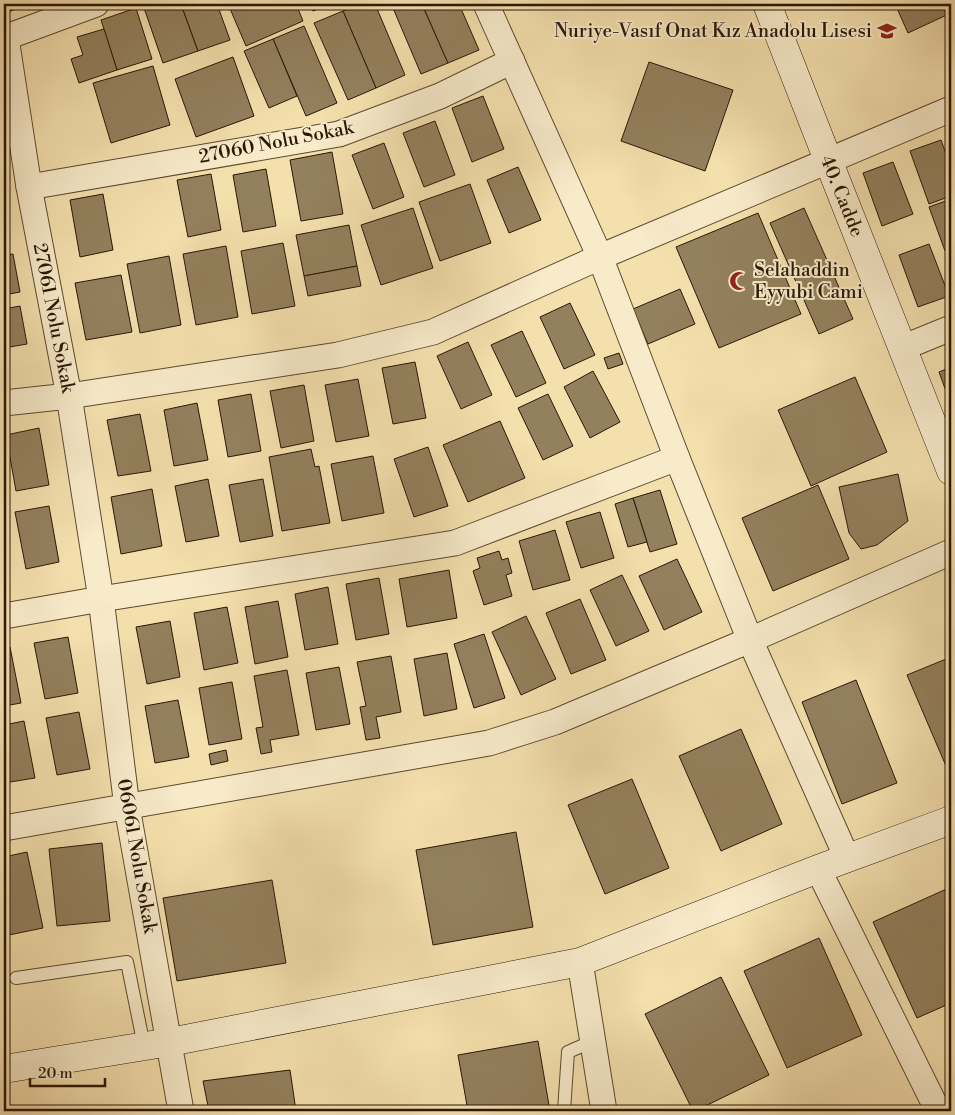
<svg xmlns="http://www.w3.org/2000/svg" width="955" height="1115" font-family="'Libre Bodoni',serif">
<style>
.building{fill:#93805d;stroke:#291706}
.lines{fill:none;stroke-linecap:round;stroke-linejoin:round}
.lane-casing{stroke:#5c4930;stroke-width:14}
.street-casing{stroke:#5c4930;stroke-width:27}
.secondary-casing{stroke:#291706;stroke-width:29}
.lane{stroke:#f8ebca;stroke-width:12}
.street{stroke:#f8ebca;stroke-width:25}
.secondary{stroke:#f8ebca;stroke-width:28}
.labels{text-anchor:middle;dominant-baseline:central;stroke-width:4;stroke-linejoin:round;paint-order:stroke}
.poi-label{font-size:19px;fill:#291706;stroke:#f8ebca;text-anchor:end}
.street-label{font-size:19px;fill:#291706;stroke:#f8ebca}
</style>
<rect width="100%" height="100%" fill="#f4e0ad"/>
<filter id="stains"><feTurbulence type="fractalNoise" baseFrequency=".004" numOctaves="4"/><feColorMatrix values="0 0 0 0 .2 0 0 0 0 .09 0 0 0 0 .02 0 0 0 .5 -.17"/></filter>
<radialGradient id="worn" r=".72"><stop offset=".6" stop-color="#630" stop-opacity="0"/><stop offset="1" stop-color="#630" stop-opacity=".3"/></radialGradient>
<g class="building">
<path d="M4 4H27L4 14Z"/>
<path d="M146 4H181L198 51 163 63 143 5Z"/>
<path d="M181 4H217L230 40 198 51Z"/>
<path d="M228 4H296L303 21 246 46Z"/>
<path d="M310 4H330L313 11Z"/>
<path d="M359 4H375L405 75 376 88 343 11Z"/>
<path d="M402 4H422L448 63 421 74 393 8Z"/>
<path d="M422 4H459L479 50 448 63Z"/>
<path d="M615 4H640L635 8 620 6Z"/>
<path d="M895 4H951V13L908 33Z"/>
<path d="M136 8 152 59 117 70 101 20Z"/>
<path d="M343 11 376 88 348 100 314 23Z"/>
<path d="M304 26 337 103 306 116 273 39Z"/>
<path d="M104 29 117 70 79 83 71 59 83 55 77 37Z"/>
<path d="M273 39 297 96 269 108 244 51Z"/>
<path d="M233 57 254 116 196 137 175 79Z"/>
<path d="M649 62 733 90 705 171 621 141Z"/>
<path d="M153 66 170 125 111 143 93 83Z"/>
<path d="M483 96 504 149 472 162 452 108Z"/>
<path d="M435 121 455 175 424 187 403 133Z"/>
<path d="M941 140 951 168V196L929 204 910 151Z"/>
<path d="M384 143 404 197 373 209 352 155Z"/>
<path d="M332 152 343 214 301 221 290 160Z"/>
<path d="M893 162 913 214 882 226 863 173Z"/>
<path d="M518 167 541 220 509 233 487 180Z"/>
<path d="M266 169 276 226 243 232 233 175Z"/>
<path d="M211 174 221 230 188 237 177 180Z"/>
<path d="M470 184 491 243 440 261 419 202Z"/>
<path d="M103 194 113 250 80 257 70 200Z"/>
<path d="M951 199V249L945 251 929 207Z"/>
<path d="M413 208 433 268 381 285 361 225Z"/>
<path d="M804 208 853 319 819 334 770 223Z"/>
<path d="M758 213 801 314 719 348 676 247Z"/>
<path d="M4 217 8 239H4Z"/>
<path d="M349 225 357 266 304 276 296 235Z"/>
<path d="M283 243 295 306 252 314 241 251Z"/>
<path d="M929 244 949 296 918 307 899 255Z"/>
<path d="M226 246 238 317 196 325 183 254Z"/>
<path d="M13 254 20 292 4 295V255Z"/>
<path d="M169 256 181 325 140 333 127 264Z"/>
<path d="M357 266 361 286 308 296 304 276Z"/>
<path d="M121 275 132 332 86 340 75 283Z"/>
<path d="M680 289 695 324 648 344 633 309Z"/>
<path d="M570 303 595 355 564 369 540 317Z"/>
<path d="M20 306 27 344 4 348V309Z"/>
<path d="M522 331 546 383 516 397 491 345Z"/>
<path d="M468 342 492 395 461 409 437 356Z"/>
<path d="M619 353 623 364 608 369 604 358Z"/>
<path d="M415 362 426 418 393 424 382 368Z"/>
<path d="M951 367V405L939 372Z"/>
<path d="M593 371 620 422 590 438 564 387Z"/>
<path d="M855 377 887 452 811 486 778 410Z"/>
<path d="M358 379 369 436 336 442 325 385Z"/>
<path d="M304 385 314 441 281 448 270 391Z"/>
<path d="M251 394 261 451 228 457 218 400Z"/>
<path d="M548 394 573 446 543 460 518 408Z"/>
<path d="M197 403 208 460 174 466 164 410Z"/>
<path d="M140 414 151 471 118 476 107 420Z"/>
<path d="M500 421 525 478 468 502 443 445Z"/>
<path d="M39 428 49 485 16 491 6 435Z"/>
<path d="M428 447 448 506 414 517 394 459Z"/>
<path d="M311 449 315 467 319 466 330 523 282 531 269 457Z"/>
<path d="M373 456 384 513 342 521 331 464Z"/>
<path d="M898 474 908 521 877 545 861 549 849 533 839 487Z"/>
<path d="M208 479 219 536 186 542 175 486Z"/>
<path d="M263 479 273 536 240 542 229 485Z"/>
<path d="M818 485 849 559 773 591 742 518Z"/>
<path d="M152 489 162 546 121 554 111 497Z"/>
<path d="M660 490 677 544 650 552 633 498Z"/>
<path d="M633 498 647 542 628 547 615 504Z"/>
<path d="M49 506 59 562 26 569 15 512Z"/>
<path d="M600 512 614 558 581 568 566 522Z"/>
<path d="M555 530 570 580 533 590 519 541Z"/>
<path d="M499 551 502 560 508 558 512 573 506 575 512 596 484 605 473 571 480 568 477 558Z"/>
<path d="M677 559 702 612 664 630 639 576Z"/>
<path d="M449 570 457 618 407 627 399 579Z"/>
<path d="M622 575 649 631 616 646 590 590Z"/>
<path d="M379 578 389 634 356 640 346 584Z"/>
<path d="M328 587 338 644 305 650 295 594Z"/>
<path d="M580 599 606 660 571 674 546 613Z"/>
<path d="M278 601 288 657 255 664 245 607Z"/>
<path d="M227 607 238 663 204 670 194 613Z"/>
<path d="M526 616 556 679 521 695 492 632Z"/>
<path d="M170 621 180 677 147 684 136 627Z"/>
<path d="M484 634 505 698 474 708 454 644Z"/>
<path d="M68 637 78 693 45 699 34 643Z"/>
<path d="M10 647 21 703 4 706V648Z"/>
<path d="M447 653 457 709 424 716 414 659Z"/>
<path d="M391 656 401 712 376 717 380 738 366 740 360 707 366 706 357 662Z"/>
<path d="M951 657V764L946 766 907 675Z"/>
<path d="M339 667 350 724 316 730 306 673Z"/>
<path d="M287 670 299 735 270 740 272 752 261 754 256 728 263 727 254 676Z"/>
<path d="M856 680 897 783 842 804 802 702Z"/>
<path d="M232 682 242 739 209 745 199 688Z"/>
<path d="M178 700 189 757 155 763 145 706Z"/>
<path d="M79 712 90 769 57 775 46 718Z"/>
<path d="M24 721 35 778 4 783V725Z"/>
<path d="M741 729 782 824 721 851 679 756Z"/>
<path d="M226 750 228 761 211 765 209 754Z"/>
<path d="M632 779 669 868 605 894 568 805Z"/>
<path d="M516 832 533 927 433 945 416 850Z"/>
<path d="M102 843 110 921 57 926 49 849Z"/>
<path d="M27 852 43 928 4 936V857Z"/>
<path d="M272 880 286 963 177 981 163 898Z"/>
<path d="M951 887V1003L917 1018 873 922Z"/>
<path d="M819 938 862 1035 787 1068 744 971Z"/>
<path d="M721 977 769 1075 695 1111H693L645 1014Z"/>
<path d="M538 1041 550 1111H468L458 1055Z"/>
<path d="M290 1070 296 1111H209L203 1081Z"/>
<path d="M148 1106 149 1111H115Z"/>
</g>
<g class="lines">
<g class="lane-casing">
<g id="lane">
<path d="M16 978 127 962 144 1046"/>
<path d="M564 1111 568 1052 593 1041"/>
</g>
</g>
<g class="street-casing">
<g id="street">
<path d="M486 4 600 257 677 458 750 640 847 858"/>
<path d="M4 38 96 4"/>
<path d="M6 38 29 187 69 396 101 599 127 807 181 1111"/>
<path d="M29 187 339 134 440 96 512 61"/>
<path d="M902 348 951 328"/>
<path d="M4 403 69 396 338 355 433 332 600 257 951 109"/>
<path d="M4 616 101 599 455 543 677 458"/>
<path d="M4 828 489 743 555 722 750 640 951 552"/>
<path d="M818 869 938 1111"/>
<path d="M580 962 604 1111"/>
</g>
</g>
<g class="secondary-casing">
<g id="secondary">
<path d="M767 4 828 160 951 471"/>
<path d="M4 1069 170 1042 580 962 818 869 951 820"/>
</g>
</g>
<use href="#lane" class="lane"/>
<use href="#street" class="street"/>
<use href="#secondary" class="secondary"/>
</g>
<defs>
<g id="school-bare" transform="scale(1.5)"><path d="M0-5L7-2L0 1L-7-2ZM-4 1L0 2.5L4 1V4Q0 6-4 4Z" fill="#8f2418" stroke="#f8ebca" stroke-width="2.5" paint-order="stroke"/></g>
<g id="mosque-bare" transform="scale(1.5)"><path d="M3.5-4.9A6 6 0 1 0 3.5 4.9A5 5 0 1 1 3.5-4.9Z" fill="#8f2418" stroke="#f8ebca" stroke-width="2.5" paint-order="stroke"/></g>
</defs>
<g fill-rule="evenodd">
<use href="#school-bare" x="887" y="31"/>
<use href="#mosque-bare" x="739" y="281"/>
</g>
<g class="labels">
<g class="poi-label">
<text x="872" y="31">Nuriye-Vasıf Onat Kız Anadolu Lisesi</text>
<text x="754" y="270" text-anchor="start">Selahaddin<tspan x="754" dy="22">Eyyubi Cami</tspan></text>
</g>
<g class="street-label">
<text transform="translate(276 142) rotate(-11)">27060 Nolu Sokak</text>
<text transform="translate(842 196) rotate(68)">40. Cadde</text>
<text transform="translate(54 318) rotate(79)">27061 Nolu Sokak</text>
<text transform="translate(137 856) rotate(80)">06061 Nolu Sokak</text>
</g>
</g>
<rect width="955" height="1115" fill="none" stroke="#f4e0ad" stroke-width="20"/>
<rect x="5" y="5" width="945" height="1105" fill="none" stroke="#291706" stroke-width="2.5"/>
<rect x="10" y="10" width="935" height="1095" fill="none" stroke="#291706"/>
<path d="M30 1078v8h75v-8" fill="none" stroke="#291706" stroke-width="2.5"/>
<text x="38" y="1078" font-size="15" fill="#291706" stroke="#f8ebca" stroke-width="4" paint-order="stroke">20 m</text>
<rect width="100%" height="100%" filter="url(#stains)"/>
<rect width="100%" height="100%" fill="url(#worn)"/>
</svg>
